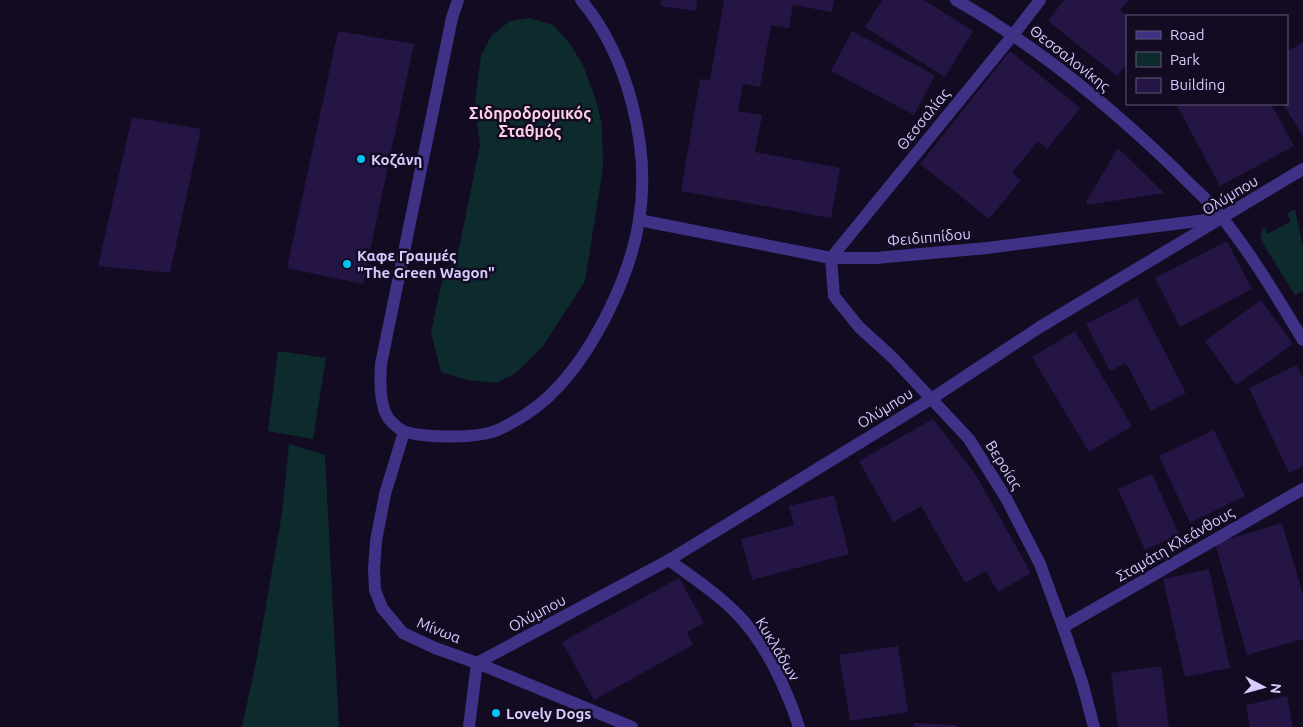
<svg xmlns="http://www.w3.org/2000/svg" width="1303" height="727" font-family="Ubuntu,sans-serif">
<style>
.green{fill:#0d2a2d}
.building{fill:#241545}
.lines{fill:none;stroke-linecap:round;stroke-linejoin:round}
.pedestrian{stroke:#3e3186;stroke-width:12}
.minor{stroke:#3e3186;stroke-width:12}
.tertiary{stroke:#3e3186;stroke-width:12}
.poi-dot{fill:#00c2f7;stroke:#120b22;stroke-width:2}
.labels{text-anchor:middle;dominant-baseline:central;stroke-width:5;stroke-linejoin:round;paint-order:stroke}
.street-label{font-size:15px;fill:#d8ccff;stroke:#120b22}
.poi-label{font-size:15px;font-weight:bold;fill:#d8ccff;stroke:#120b22;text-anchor:start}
.neighbourhood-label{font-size:16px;font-weight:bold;fill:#ffcee8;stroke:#120b22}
</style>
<rect width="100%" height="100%" fill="#120b22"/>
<g class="green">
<path d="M530 18 553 25 568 41 583 65 595 97 602 124 603 168 585 281 543 346 516 373 496 383 468 380 441 372 431 332 443 276 449 266 457 258 480 145 475 103 481 55 492 35 510 21Z"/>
<path d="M1295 209 1303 247V291L1295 295 1262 242C1261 236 1260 232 1264 227L1268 234 1291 221 1287 214Z"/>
<path d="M278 351 326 358 313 439 268 431Z"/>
<path d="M289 444 325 455 339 727H242L257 657 282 513Z"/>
</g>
<g class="building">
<path d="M661 0H697L696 11 660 6Z"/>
<path d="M724 0H834L832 12 793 5 789 28 771 25 760 87 743 84 738 111 762 115 755 152 840 168 831 218 681 191 700 79 710 80Z"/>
<path d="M882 0H924L973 31 945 77 865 27Z"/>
<path d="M1064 0H1129L1120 10 1127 15V64L1117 76 1048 21Z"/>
<path d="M338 31 414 44 363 284 287 268Z"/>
<path d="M852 31 935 75 914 115 831 71Z"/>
<path d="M1303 42V136L1283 104H1287V52Z"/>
<path d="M1010 51 1080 108 1047 149 1038 141 1012 173 1021 180 989 219 920 164Z"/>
<path d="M1176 104H1271L1294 146 1220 186Z"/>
<path d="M132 117 201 129 170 273 98 266Z"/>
<path d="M1118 148 1164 193 1087 205 1086 202Z"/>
<path d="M1227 241 1252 289 1180 327 1155 278Z"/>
<path d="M1137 298 1186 393 1151 411 1126 363 1110 371 1086 324Z"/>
<path d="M1261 300 1293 344 1236 385 1205 341Z"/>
<path d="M1075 331 1132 426 1089 452 1032 357Z"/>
<path d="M1297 365 1303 378V466L1289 473 1249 388Z"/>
<path d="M933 419 976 475 1031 573 998 592 986 571 965 583 921 506 893 522 859 461Z"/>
<path d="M1214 430 1245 496 1190 523 1159 456Z"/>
<path d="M1152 474 1179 534 1145 550 1118 489Z"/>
<path d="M834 495 849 554 752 580 741 539 794 525 789 506Z"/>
<path d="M1282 523 1303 595V639L1247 655 1215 543Z"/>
<path d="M1209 569 1230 668 1185 677 1163 579Z"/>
<path d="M679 578 704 623 687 632 693 645 594 700 562 642Z"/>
<path d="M898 646 908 712 850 721 839 655Z"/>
<path d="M1161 666 1169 727H1118L1111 673Z"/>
<path d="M1287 696 1293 727H1250L1246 705Z"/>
<path d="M914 723 956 725V727H914Z"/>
</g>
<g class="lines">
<path class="pedestrian" d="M404 432 385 494 376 541 374 569 375 590 382 608 403 633 435 648 477 663 632 727"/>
<g class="minor">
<path d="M458 0 452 18 381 364C380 379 379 406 389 419 392 423 401 431 406 432 428 438 480 439 500 429 521 419 544 403 560 385 597 344 631 274 639 220 651 148 628 56 581 0"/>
<path d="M956 0C1037 46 1110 106 1177 171 1192 187 1211 202 1224 220 1254 258 1278 299 1303 340"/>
<path d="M639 220 831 258H876L987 248 1221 218"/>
<path d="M831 258 834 296 859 327 892 357 969 439 1006 498 1040 564 1063 627 1082 682 1094 727"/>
<path d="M831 258 1013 35 1040 0"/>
<path d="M669 560C693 578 718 594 739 616 766 644 787 690 799 727"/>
<path d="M1063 627 1303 489"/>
</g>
<path class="tertiary" d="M469 727 477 663 669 560 931 399 1040 327 1303 169"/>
</g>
<g class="poi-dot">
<circle cx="361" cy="159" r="5"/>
<circle cx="347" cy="264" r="5"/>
<circle cx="496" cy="713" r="5"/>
</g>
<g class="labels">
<g class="street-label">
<text transform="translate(1070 58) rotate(38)">Θεσσαλονίκης</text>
<text transform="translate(923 119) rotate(-51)">Θεσσαλίας</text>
<text transform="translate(1230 195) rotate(-31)">Ολύμπου</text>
<text transform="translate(929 237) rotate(-5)">Φειδιππίδου</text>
<text transform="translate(885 408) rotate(-32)">Ολύμπου</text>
<text transform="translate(1004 465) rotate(58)">Βεροίας</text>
<text transform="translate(1175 544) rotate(-30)">Σταμάτη Κλεάνθους</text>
<text transform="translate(537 613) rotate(-28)">Ολύμπου</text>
<text transform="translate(439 630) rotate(22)">Μίνωα</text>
<text transform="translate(778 649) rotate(59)">Κυκλάδων</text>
</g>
<g class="poi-label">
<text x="371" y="159">Κοζάνη</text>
<text x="357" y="255">Καφε Γραμμές<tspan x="357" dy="17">"The Green Wagon"</tspan></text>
<text x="506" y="713">Lovely Dogs</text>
</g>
<g class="neighbourhood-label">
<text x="530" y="113">Σιδηροδρομικός<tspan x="530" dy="18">Σταθμός</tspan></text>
</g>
</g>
<rect x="1126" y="15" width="162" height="90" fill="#120b22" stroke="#61587a"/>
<rect x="1136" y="31" width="25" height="8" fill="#3e3186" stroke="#61587a"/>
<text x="1170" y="40" font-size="15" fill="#d8ccff">Road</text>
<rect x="1136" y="52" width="25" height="15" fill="#0d2a2d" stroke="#61587a"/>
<text x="1170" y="65" font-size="15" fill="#d8ccff">Park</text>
<rect x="1136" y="78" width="25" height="15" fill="#241545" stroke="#61587a"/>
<text x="1170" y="90" font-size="15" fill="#d8ccff">Building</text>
<g transform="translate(1263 687) rotate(96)" stroke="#120b22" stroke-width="4" paint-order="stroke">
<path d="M0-4L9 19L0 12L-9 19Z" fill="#d8ccff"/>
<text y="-8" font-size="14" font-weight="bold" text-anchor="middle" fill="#d8ccff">N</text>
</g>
</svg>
